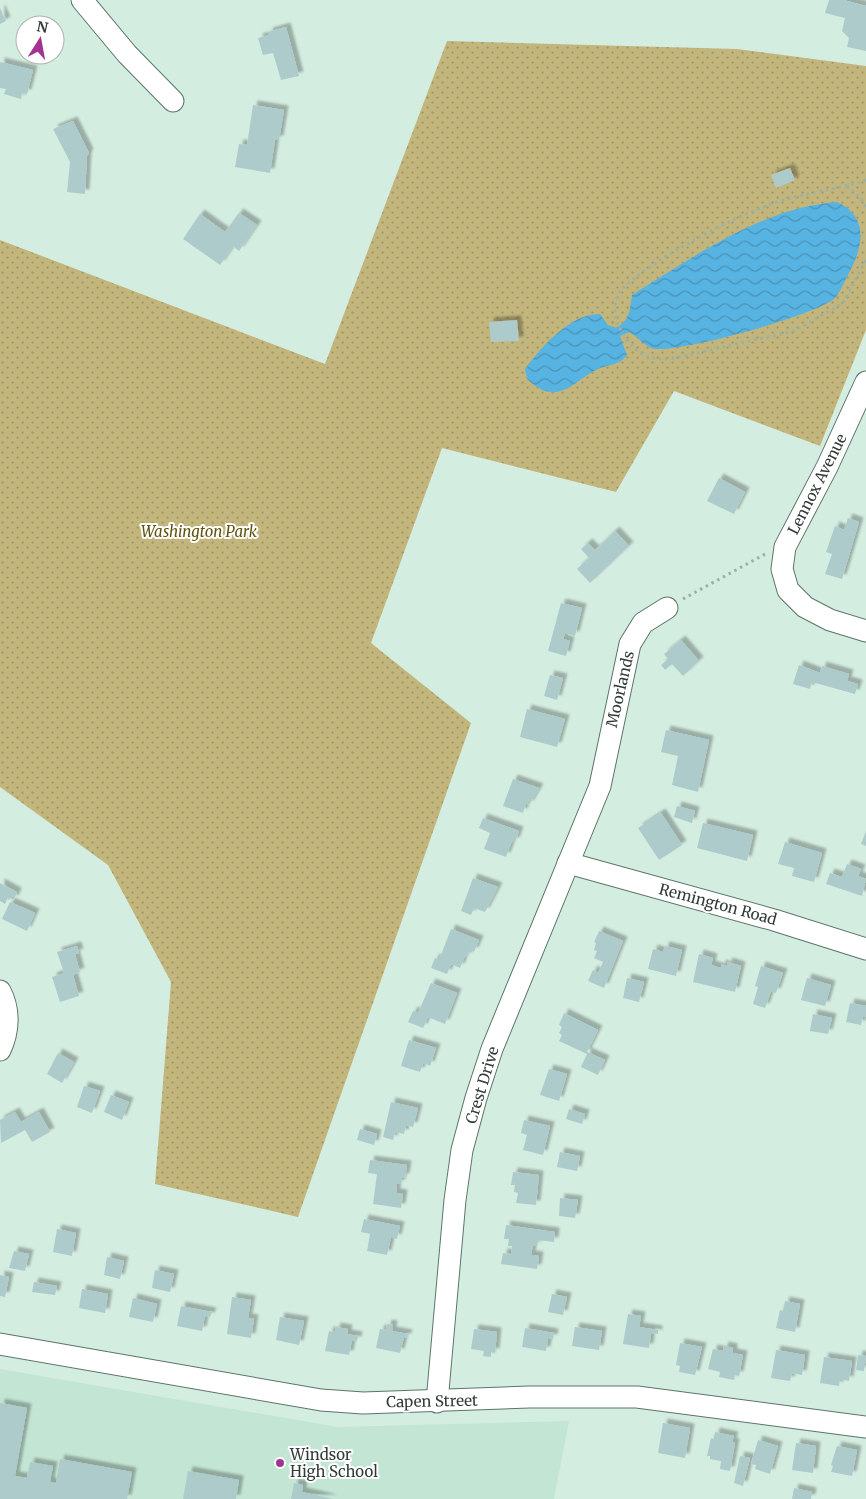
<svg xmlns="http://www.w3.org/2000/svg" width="866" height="1499" font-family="Merriweather,serif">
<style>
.built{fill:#c3e5d4}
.park{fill:url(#park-dots)}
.water{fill:url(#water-waves)}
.building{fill:#aecbcc;filter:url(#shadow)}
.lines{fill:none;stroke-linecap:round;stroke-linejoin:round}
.minor-casing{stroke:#5d7469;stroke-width:23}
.path{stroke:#9cb0a6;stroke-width:3;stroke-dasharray:2.5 4;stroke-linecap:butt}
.minor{stroke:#fff;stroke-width:21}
.poi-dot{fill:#a33390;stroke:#fff;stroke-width:2}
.labels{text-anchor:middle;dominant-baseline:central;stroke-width:4;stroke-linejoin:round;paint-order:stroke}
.street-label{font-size:15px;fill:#323c37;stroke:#fff}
.park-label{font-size:15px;font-style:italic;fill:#60530f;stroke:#fff}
.poi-label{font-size:15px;fill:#323c37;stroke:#fff;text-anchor:start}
</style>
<defs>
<pattern id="park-dots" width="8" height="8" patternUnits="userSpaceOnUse" patternTransform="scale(1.25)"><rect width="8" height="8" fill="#c3b67c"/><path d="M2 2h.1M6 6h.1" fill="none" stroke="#9f9566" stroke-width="1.8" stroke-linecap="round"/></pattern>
<pattern id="water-waves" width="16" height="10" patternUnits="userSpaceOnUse" patternTransform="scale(1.25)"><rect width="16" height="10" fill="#57b3e1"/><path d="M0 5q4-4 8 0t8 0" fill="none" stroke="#4993b7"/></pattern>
<filter id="shadow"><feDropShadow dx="4.5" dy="-4.5" stdDeviation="1" flood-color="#0004"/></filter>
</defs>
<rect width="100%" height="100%" fill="#d4ede1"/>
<path class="built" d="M0 1369 338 1427 569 1421 554 1499H0Z"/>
<path class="park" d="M447 41 737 49 866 66V330L820 446 674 391 616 492 442 448 371 643 471 723 298 1217 155 1184 171 982 108 865 0 787V240L325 364Z"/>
<path class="water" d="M837 202C866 215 866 242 849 273 845 280 840 293 834 299 815 315 672 356 651 348 644 345 637 336 629 332L620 336 627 355C619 366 608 364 596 370 583 376 570 391 555 392 543 393 535 386 527 379L525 369C541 347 571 313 600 314L608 325 617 328C630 319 630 310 632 295 695 256 761 208 837 202Z"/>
<g class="building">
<path d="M829 0H843L866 6V51L847 47 849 38 842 31 845 18 825 13Z"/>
<path d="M0 8 6 21 0 24Z"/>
<path d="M286 27 299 76 281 80 273 53 263 55 258 38 269 35 268 32Z"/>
<path d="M0 62 33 70 27 94 22 93 21 99 4 94 6 89 0 88Z"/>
<path d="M253 105 284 110 279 140H275L270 173 235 167 239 144 247 145Z"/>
<path d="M73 121 89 153 87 156 85 194 67 192 70 162 53 129Z"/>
<path d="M790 168 795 180 776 188 771 175Z"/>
<path d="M239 213 257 225 239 251 233 246 220 265 183 239 200 214 225 232Z"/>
<path d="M517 320 519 341 491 342 489 322Z"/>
<path d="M719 478 745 492 734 514 707 501Z"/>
<path d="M848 518 859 522 842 579 825 574 832 554 826 552 835 526 844 530Z"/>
<path d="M615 531 629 546 590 583 577 569 589 558 581 549 588 543 595 550Z"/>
<path d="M561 603 582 608 575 636 565 633 563 639 570 641 566 656 548 651Z"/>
<path d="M681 640 699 661 683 676 672 664 665 670 661 665 668 659 664 654Z"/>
<path d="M799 665 820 673 822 666 849 674 847 681 858 684 855 694 812 682 810 689 793 684Z"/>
<path d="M550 675 563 678 557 700 544 696Z"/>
<path d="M527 709 565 719 557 747 520 737Z"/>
<path d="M666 730 709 740 698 792 672 785 678 756 661 752Z"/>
<path d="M513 779 539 788 529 805 526 803 523 813 503 806Z"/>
<path d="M677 806 695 811 692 823 674 817Z"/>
<path d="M661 813 682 845 659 860 638 828Z"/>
<path d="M483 818 519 831 515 842 512 841 506 857 484 849 490 833 479 828Z"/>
<path d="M703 823 753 835 747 861 697 848Z"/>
<path d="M866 831V846L861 844Z"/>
<path d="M785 842 822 853 814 882 792 876 794 868 778 864Z"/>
<path d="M847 864 861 869 858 876 866 879 862 896 826 884 830 873 842 877Z"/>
<path d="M473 878 498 887 485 912 474 908 471 915 461 911Z"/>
<path d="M0 883 17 892 14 900 8 897 5 904 0 901Z"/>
<path d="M10 902 35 913 27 931 2 919Z"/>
<path d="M451 929 479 940 474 952 470 950 467 957 465 956 460 968 451 964 447 974 431 968 435 958 439 960Z"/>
<path d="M599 931 623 941 604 988 588 981 593 970 598 973 603 962 594 958 597 951 594 950 596 943 594 942Z"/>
<path d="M77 946 79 953 75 954 80 972 73 975 79 996 60 1002 52 977 64 973 57 952Z"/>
<path d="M665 946 682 950 676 976 648 969 653 949 663 952Z"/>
<path d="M699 954 713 958 711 965 721 968V964L727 966 728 962 741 966 735 992 693 982Z"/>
<path d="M761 966 783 973 776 993 771 991 765 1008 753 1004 758 987 755 986Z"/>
<path d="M627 978 644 982 639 1002 623 998Z"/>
<path d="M807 978 831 985 825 1006 801 1000Z"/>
<path d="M431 983 457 993 445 1024 428 1017 423 1028 408 1022 413 1011 418 1013Z"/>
<path d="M850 1003 866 1006V1017L863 1016 861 1025 846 1022Z"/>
<path d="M564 1013 598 1030 587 1052 605 1060 598 1075 581 1067 587 1054 559 1041 562 1035 559 1033 562 1027 559 1025Z"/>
<path d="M813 1014 832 1018 828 1034 810 1031Z"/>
<path d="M409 1040 436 1048 430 1066 423 1063 420 1072 401 1066Z"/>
<path d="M58 1053 74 1062 62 1083 47 1074Z"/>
<path d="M549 1069 567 1074 559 1101 540 1095Z"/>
<path d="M84 1086 100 1091 92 1113 77 1107Z"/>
<path d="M111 1095 129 1102 122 1120 104 1112Z"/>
<path d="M391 1102 418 1108 413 1127 406 1125 404 1134 395 1132 393 1140 383 1137Z"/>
<path d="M569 1109 585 1114 582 1124 566 1119Z"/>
<path d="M15 1112 21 1122 39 1112 50 1132 32 1142 25 1130 1 1143 0 1120Z"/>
<path d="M524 1120 550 1126 543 1155 523 1150 527 1135 521 1133Z"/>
<path d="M360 1129 377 1134 374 1145 357 1140Z"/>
<path d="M560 1152 580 1156 577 1171 557 1167Z"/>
<path d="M370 1160 407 1165 405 1178 402 1177 401 1184H397L396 1193 403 1194 401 1208 373 1204 377 1174 368 1173Z"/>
<path d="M513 1172 539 1175 536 1205 516 1203 518 1193 514 1192 515 1185H511Z"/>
<path d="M560 1198 578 1200 575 1218 559 1216Z"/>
<path d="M364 1219 400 1226 397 1239 391 1237 387 1255 367 1251 370 1234 361 1232Z"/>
<path d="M506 1225 555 1232 554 1242 538 1240 537 1246 533 1245 531 1255 539 1256 537 1269 501 1264 503 1253 511 1254 512 1246H508L509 1239H504Z"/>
<path d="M57 1229 76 1233 72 1256 53 1252Z"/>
<path d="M14 1251 29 1254 25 1271 9 1268Z"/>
<path d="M107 1257 124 1261 120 1279 104 1275Z"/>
<path d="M155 1270 174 1274 170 1292 152 1288Z"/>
<path d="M0 1275 9 1277 5 1297 0 1296Z"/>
<path d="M34 1282 57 1286 55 1295 32 1292Z"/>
<path d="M82 1289 108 1294 105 1313 79 1308Z"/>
<path d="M552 1294 567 1297 563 1315 548 1312Z"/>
<path d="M232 1297 251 1300 248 1318 254 1319 251 1338 227 1334Z"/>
<path d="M133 1298 157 1304 153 1322 129 1317Z"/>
<path d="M785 1301 800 1304 795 1332 776 1328 780 1310 783 1311Z"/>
<path d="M181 1306 212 1312 210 1317 205 1316 202 1331 177 1326Z"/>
<path d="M628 1314 641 1316 639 1327 658 1330V1334L651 1333 649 1348 623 1344Z"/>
<path d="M280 1317 304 1321 299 1345 276 1340Z"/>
<path d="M387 1324 393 1325 392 1331 408 1334 407 1338 404 1337 400 1353 376 1348 380 1329 386 1330Z"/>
<path d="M336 1327 348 1329 347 1334 358 1336 357 1341 352 1340 349 1355 325 1351 329 1331 335 1332Z"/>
<path d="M575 1327 602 1331 599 1350 572 1346Z"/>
<path d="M525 1328 554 1333 553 1339 548 1338 546 1351 522 1347Z"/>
<path d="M474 1329 497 1332 495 1353 491 1352V1357L483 1356 484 1351 471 1349Z"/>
<path d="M680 1343 702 1347 695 1375 679 1372 680 1366 676 1365Z"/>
<path d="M724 1346 733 1348V1353L743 1355 739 1376 735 1375 734 1380 719 1377 720 1372 708 1369 713 1349 723 1351Z"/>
<path d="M776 1350 805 1355 802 1375 792 1373 790 1381 771 1378Z"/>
<path d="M858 1355 866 1356 864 1371 856 1370Z"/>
<path d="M824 1357 852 1361 849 1381 840 1379 839 1386 820 1383Z"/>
<path d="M0 1403 27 1408 15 1476 27 1478 30 1462 53 1466 50 1482 56 1483 60 1459 132 1472 127 1499H0Z"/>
<path d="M663 1423 690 1428 685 1458 658 1453Z"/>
<path d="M715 1432 734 1436 732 1442 735 1443 730 1471 720 1469 721 1461 710 1459V1456H707L711 1438 714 1439Z"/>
<path d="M758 1440 778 1446 770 1474 755 1469 756 1465 751 1464Z"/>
<path d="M796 1443 816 1446 813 1473 792 1470Z"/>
<path d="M837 1446 857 1450 852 1476 831 1472 833 1466 831 1465Z"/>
<path d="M740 1456 750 1458 743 1486 734 1483Z"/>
<path d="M188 1471 239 1480 236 1499H183Z"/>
<path d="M294 1483 303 1485 302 1492 333 1499H291Z"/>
<path d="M794 1488 812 1492 811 1499H792Z"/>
</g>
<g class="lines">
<g class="minor-casing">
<g id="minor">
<path d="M82 0 127 54 173 101"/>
<path d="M866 382 827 467 785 547 782 569 788 590 805 607 830 620 866 631"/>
<path d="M568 863 774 920 866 949"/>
<path d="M0 991C10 1010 9 1031 0 1050"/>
<path d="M0 1344 321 1400 363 1403 529 1397H637L866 1427"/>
<path d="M437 1402 455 1200 462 1150 476 1098 492 1049 600 786 630 644 643 623 667 608"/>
</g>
</g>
<g class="path">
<path d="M866 180C835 190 802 193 771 204 731 218 656 258 625 286 601 308 624 346 648 357 657 360 666 359 675 358L794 331 843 303 866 260"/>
<path d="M847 186 860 197 866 207"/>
<path d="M683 599 767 553"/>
</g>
<use href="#minor" class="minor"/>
</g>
<circle class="poi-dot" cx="280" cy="1463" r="5"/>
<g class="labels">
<g class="street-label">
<text transform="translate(817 484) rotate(-63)">Lennox Avenue</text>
<text transform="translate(620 689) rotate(-77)">Moorlands</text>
<text transform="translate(718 904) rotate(15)">Remington Road</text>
<text transform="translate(482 1085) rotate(-73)">Crest Drive</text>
<text transform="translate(432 1401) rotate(-1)">Capen Street</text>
</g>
<g class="park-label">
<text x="199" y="531">Washington Park</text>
</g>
<g class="poi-label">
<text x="290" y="1454">Windsor<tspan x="290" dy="17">High School</tspan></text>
</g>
</g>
<g transform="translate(40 40) rotate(11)"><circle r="24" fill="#ffffff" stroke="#adb1af"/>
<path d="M0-4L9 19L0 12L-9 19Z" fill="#a33390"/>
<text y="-8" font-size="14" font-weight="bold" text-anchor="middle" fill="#323c37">N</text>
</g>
</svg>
